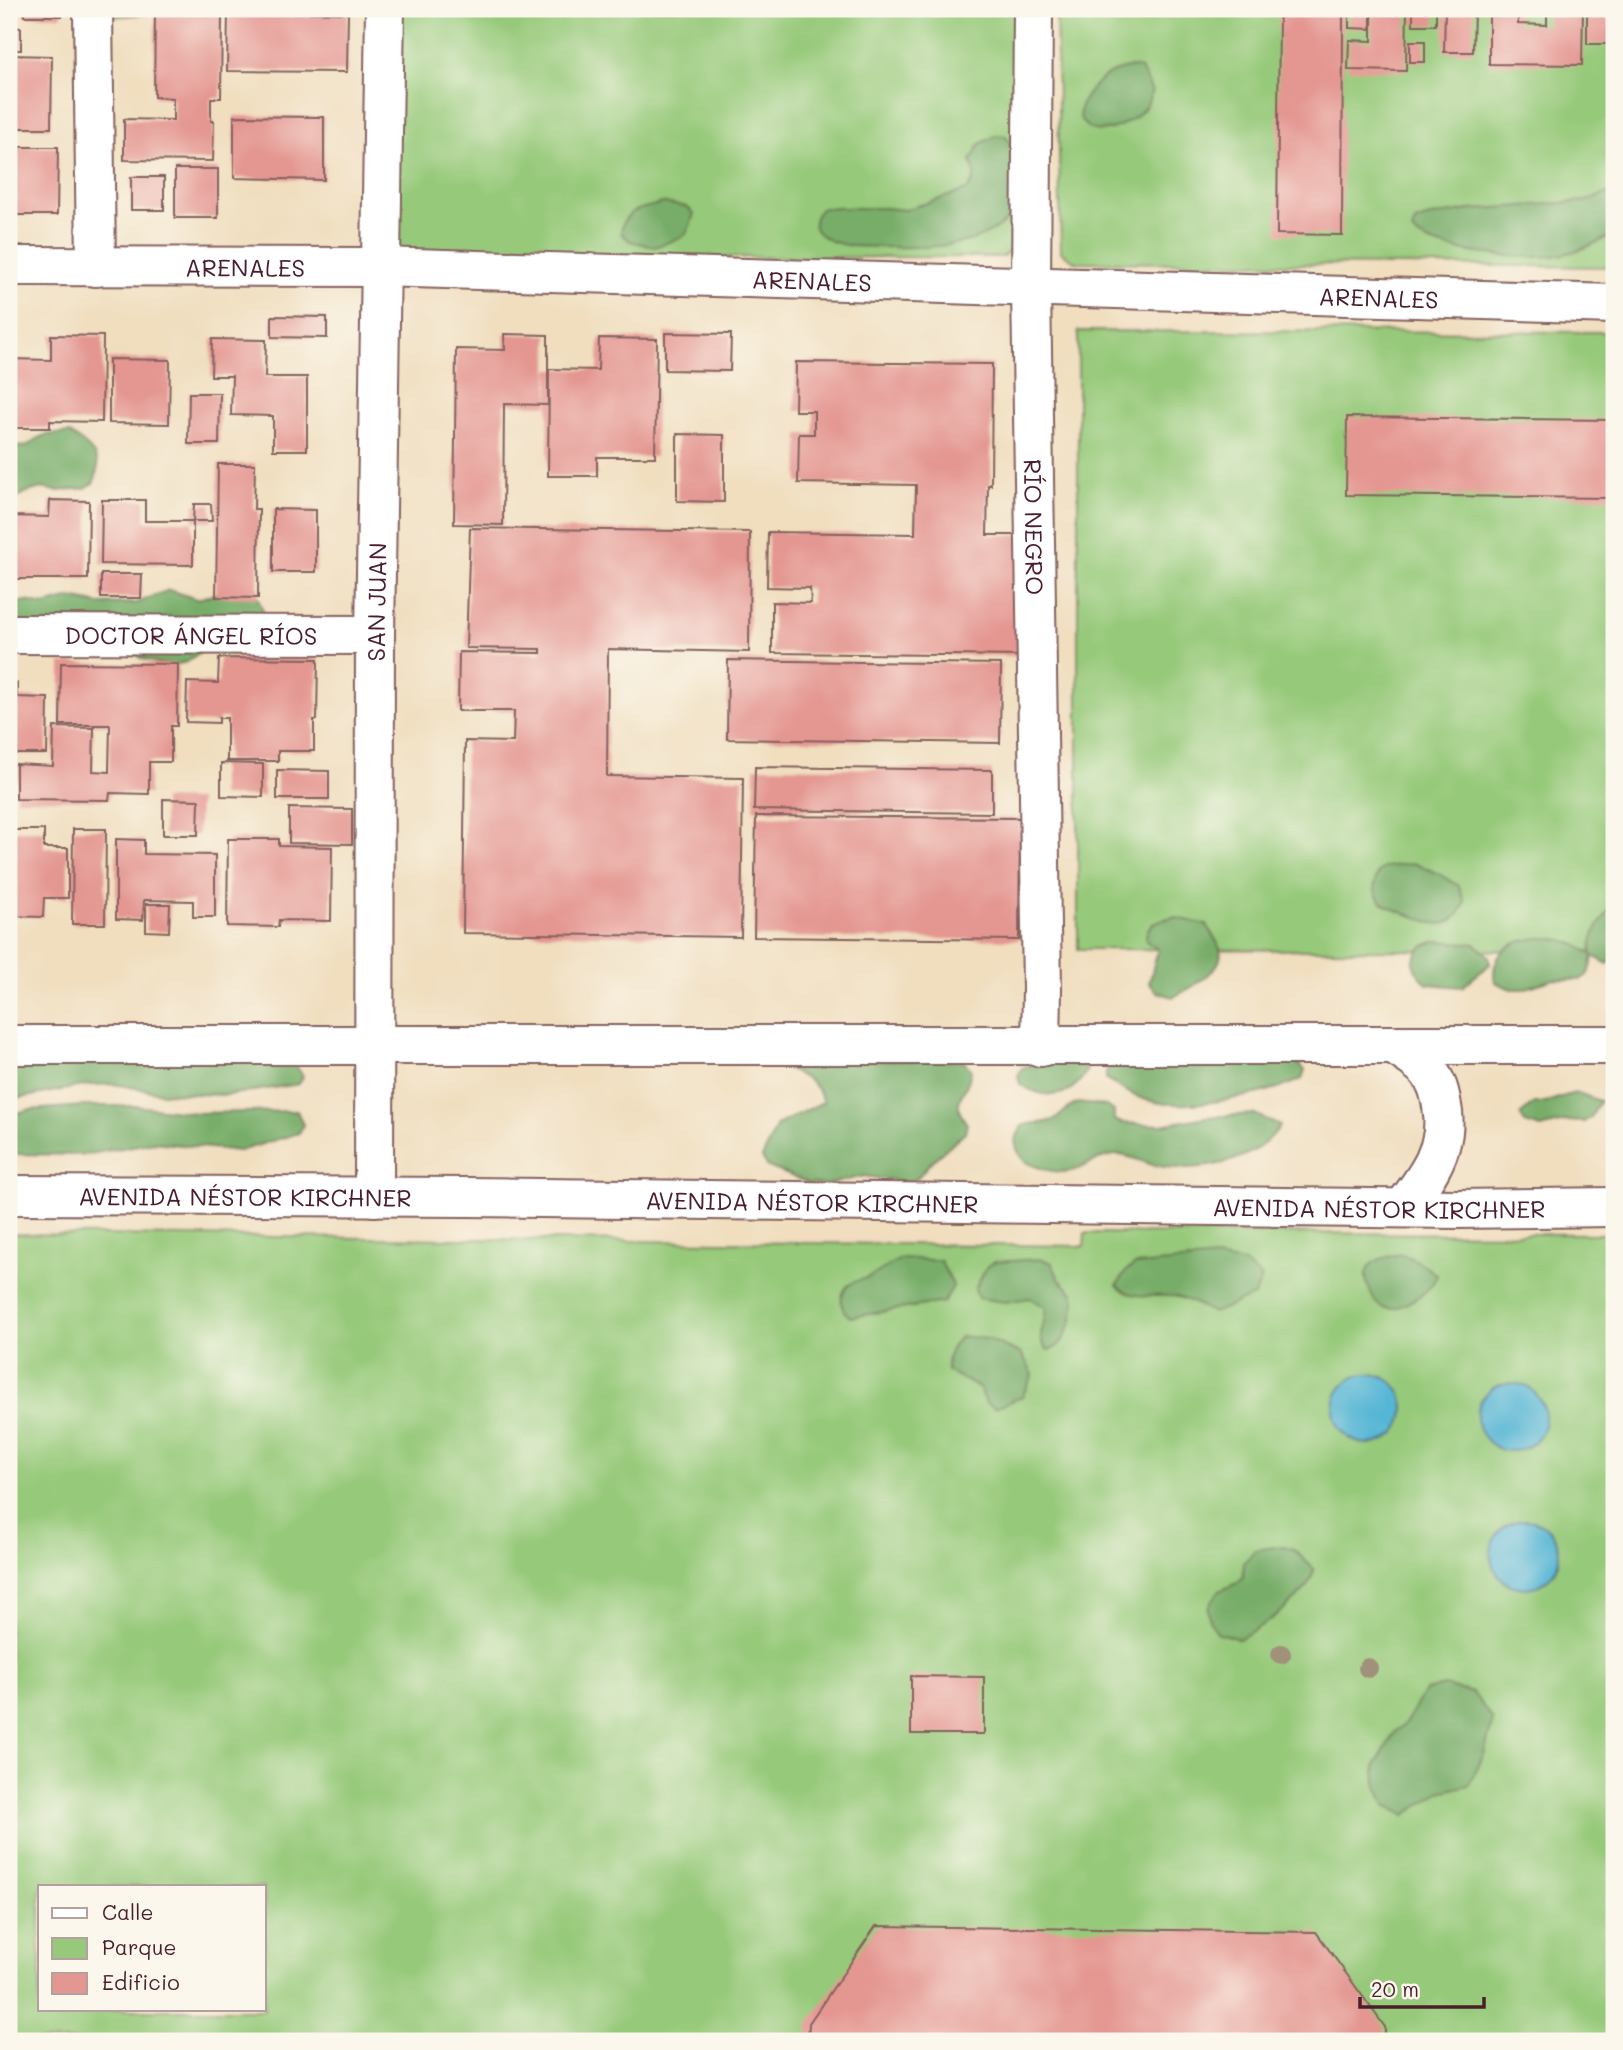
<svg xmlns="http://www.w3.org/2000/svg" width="1623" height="2050" font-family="Mali,sans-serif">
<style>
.green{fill:#96c979;stroke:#707452;stroke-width:2;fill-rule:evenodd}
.forest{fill:#78ad69;stroke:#61664a;stroke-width:2}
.water{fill:#56b6d5;stroke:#506a80;stroke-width:2}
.building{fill:#e49691}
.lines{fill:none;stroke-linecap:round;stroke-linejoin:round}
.minor-casing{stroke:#84625f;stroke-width:42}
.secondary-casing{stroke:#84625f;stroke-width:42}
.minor{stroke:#fff;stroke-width:38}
.secondary{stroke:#fff;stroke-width:38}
.tree{fill:#a1917a}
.labels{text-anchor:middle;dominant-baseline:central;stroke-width:5;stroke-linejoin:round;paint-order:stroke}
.street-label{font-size:24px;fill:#4a1f2b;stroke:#fbf7ec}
</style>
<rect width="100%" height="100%" fill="#fbf7ec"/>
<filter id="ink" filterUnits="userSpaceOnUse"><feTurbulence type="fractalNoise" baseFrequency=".0143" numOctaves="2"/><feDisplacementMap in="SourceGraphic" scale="14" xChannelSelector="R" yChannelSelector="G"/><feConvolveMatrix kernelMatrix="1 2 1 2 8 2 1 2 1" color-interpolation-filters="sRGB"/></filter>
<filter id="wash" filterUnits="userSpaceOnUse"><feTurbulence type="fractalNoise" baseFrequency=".00686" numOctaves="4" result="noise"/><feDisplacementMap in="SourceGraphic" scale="28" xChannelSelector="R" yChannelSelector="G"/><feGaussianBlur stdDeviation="1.57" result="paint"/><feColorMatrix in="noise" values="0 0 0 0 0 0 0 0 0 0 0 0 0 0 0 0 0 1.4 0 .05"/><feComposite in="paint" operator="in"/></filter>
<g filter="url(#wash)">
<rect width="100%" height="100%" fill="#f0debf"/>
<g class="green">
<path d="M103 9H348V13L228 11 222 14 155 13 103 18Z"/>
<path d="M395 9H1016L1013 248 1002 257 408 258 392 246Z"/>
<path d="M1056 9H1614V267L1076 262 1061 252Z"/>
<path d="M1078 331 1614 332V951L1078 949Z"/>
<path d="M1085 1233 1614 1234V2041H9V1234L1084 1246ZM40 1887H264V2010H40Z"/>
</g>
<g class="forest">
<path d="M1132 67 1141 69 1152 91C1150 95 1149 102 1146 106 1136 121 1101 140 1085 125 1068 109 1097 80 1111 73 1117 70 1125 69 1132 67Z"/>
<path d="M997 135 1006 136C1010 147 1019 160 1020 171 1021 176 1019 182 1018 187 1018 194 1018 202 1015 208 994 249 927 248 888 247 867 246 838 249 821 235 810 226 813 216 822 208H886L905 210 967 190C977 180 975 173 971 160L980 144Z"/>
<path d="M1614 191V234C1597 243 1577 252 1559 255 1530 261 1431 253 1412 231L1415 222 1433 216 1469 210 1586 201Z"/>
<path d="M663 203 687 207 694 214 687 233 680 238 655 247 630 241 621 233C623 208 643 209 663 203Z"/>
<path d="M69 433C89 446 106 458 93 483L86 488 57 491 41 488 24 493 9 505V445C34 451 27 440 46 435 53 434 62 434 69 433Z"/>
<path d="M233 589 258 598 265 616 202 650 187 662 174 665 157 663 141 658 135 653 9 629V604L27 601 44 605 71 598 100 604 136 603 169 590 197 599Z"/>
<path d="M1413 863 1437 873 1459 886 1465 902C1462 910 1456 919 1448 922 1438 927 1425 920 1416 917 1393 910 1363 901 1379 871L1386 867Z"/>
<path d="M1614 904V958L1608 964 1593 956 1591 968 1587 975 1580 980 1554 979 1523 989H1511L1495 982C1487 943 1533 933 1562 940 1574 942 1582 948 1592 955 1588 937 1603 918 1614 904Z"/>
<path d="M1174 917 1207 925C1211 933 1218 941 1220 950 1226 969 1188 990 1173 997L1157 992 1149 983 1158 950 1146 941C1145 922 1159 920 1174 917Z"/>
<path d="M1437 941 1475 944 1489 956 1490 964 1462 987 1427 984 1416 971 1413 963C1417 950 1424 944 1437 941Z"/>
<path d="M1285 1051 1305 1070 1302 1079C1265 1095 1191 1111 1151 1101 1135 1098 1121 1088 1106 1080V1071L1122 1060Z"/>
<path d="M9 1053 293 1062 303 1076 299 1084 227 1095 162 1093 114 1084 88 1085 9 1100Z"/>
<path d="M1049 1059 1077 1064 1087 1070C1072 1099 1046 1101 1020 1084L1018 1076 1022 1068Z"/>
<path d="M786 1060 963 1061 971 1069C970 1094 947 1098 967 1124L965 1132 929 1164 918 1177 909 1183 864 1176 826 1185 808 1183 766 1166 762 1158 777 1125 823 1102C815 1080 807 1079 787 1069Z"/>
<path d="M1578 1093 1600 1101 1591 1117 1584 1122 1567 1121 1541 1128 1525 1123 1520 1115 1534 1103C1549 1105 1562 1094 1578 1093Z"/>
<path d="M1078 1103 1107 1106 1114 1111V1120L1122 1123 1161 1125 1206 1117 1255 1114 1280 1126C1255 1164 1199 1172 1158 1166 1144 1164 1130 1154 1116 1155 1100 1155 1086 1168 1071 1171 1058 1174 1028 1168 1020 1156 1018 1152 1016 1146 1015 1141L1022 1126C1032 1122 1041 1124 1050 1121 1062 1118 1066 1106 1078 1103Z"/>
<path d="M84 1106H137L196 1113 297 1111 303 1125 299 1133 239 1151 154 1142 84 1155 9 1154V1115L28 1110Z"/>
<path d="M1402 1254 1420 1262 1437 1275C1432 1288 1423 1295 1411 1301 1403 1305 1394 1310 1385 1308 1377 1307 1374 1300 1371 1293 1356 1264 1377 1258 1402 1254Z"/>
<path d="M902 1258 941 1261C944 1271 950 1276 953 1286L944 1302 850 1317C843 1311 840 1306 842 1297 846 1278 863 1282 877 1273 885 1268 893 1263 902 1258Z"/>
<path d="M1216 1258 1244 1263 1262 1278 1254 1296 1213 1313C1200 1306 1185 1297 1171 1296 1151 1294 1132 1301 1117 1285L1127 1270 1135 1265Z"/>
<path d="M1042 1259 1052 1263 1059 1279 1073 1293 1075 1301 1072 1320 1064 1339 1057 1347 1048 1350C1032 1335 1049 1324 1045 1307L1030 1298 1005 1302 978 1298 975 1289 987 1266 995 1262Z"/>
<path d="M961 1336 988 1339 1022 1354 1033 1375 1022 1397 995 1408 986 1403 980 1388 947 1371C946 1357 951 1346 961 1336Z"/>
<path d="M1283 1546 1293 1549 1314 1569C1310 1597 1262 1626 1239 1639L1218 1633 1209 1621 1208 1607 1219 1591 1237 1583 1243 1577 1244 1563 1255 1550Z"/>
<path d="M1444 1686 1473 1693 1493 1720 1484 1754 1469 1785 1440 1792 1405 1815 1385 1805 1376 1783 1375 1766 1395 1732 1406 1722 1425 1691Z"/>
</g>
<g class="water">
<circle cx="1369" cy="1409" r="35"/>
<circle cx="1511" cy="1417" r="34"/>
<circle cx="1525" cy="1554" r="34"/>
</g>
<g id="blocks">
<g class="building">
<rect x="24" y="9" width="38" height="7"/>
<path d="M1349 9H1371V29L1349 28Z"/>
<path d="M1372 9H1407L1406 71 1348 70 1349 40 1372 41Z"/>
<rect x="1413" y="9" width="23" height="16"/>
<path d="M1445 9H1474L1473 52H1444Z"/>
<path d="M1489 9H1518V24L1547 25V9H1583L1582 65 1489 64Z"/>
<rect x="1587" y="9" width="27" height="35"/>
<path d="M228 11 348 13 347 72 227 71Z"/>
<path d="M1279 12 1343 13 1342 235 1277 234Z"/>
<path d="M155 13 222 14 221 98H211V121H214L213 161 124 160V119L173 120V98L154 97Z"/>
<path d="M9 27 21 28V50H9Z"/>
<rect x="1410" y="41" width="15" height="21"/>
<path d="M9 55 52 56 51 128H9Z"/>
<path d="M234 116 324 117V180L234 178Z"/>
<path d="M9 147H58L57 215H9Z"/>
<rect x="175" y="169" width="43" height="49"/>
<rect x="131" y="177" width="33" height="33"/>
<path d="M272 316 327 317V338L272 337Z"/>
<path d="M665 333 731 334 730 371 665 370Z"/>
<path d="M504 334 548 335V405L504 404 503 525 454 524 456 349 505 350Z"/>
<path d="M51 335 103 336 102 422 50 421V428H9V359L51 360Z"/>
<path d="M599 338 657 339 655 457H597V476H548L549 369 598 370Z"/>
<path d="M212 339 266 340 265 377H307V450H273V416L231 415 232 376H211Z"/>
<path d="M109 359 170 360 169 424 109 423Z"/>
<path d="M796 362 992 364 991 485H988L987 535H1029L1028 656 772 653V602L811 603 810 588 767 587 768 532 915 534 916 485 798 483 799 434H814V411H795Z"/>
<path d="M189 393H220L219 444H188Z"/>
<path d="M1347 417 1614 420V498L1346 495Z"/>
<path d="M677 434 724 435V502L677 501Z"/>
<path d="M218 464H255L254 509H259L258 598 216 597Z"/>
<path d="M50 500 89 501 88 579H9V516L49 517Z"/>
<path d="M102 500H145V521H193L194 504H211L212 521H193V565L101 564Z"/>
<path d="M273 509 316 510V572H273Z"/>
<path d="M470 528 750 532 749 652 608 649 607 776 743 778 741 937 463 933 465 741 513 742 514 711H458L459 652 541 653V649L466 648Z"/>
<path d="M101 574H142L141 598H101Z"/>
<path d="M219 658 318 659 317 720H314V751H278V761H227V718H219V723L186 722 187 682 218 683Z"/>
<path d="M728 660 1001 664 1000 743 727 739Z"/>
<path d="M61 663 178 664 177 726H171V762H149V794L110 793 109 800 16 799V764L53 766 54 727 94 728 93 771 109 772 110 725H60Z"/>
<path d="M9 683H17V697L48 698 47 754H16V721L9 720Z"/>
<path d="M221 763 263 764V797L221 796Z"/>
<path d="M755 767 992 770V813L754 810Z"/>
<path d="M277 770 329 771V799H277Z"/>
<path d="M163 799 199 800 198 835H163Z"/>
<path d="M289 808 352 809V844L289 843Z"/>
<path d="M756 816 1020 818 1019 940 754 937Z"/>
<path d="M73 829H106L105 924H72Z"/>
<path d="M9 830H44V848H68V898H44L43 917 9 916Z"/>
<path d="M116 839 144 840V854L215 855V917H193V901L144 900 143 920 116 919Z"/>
<path d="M228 839H279V846L332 847 331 921 279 920 278 927 227 926Z"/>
<path d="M146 904H170L169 932 146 931Z"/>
<path d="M911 1676 984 1677V1734H911Z"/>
<path d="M876 1926 1316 1932 1385 2027V2041H808L809 2023Z"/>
</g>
</g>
</g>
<g filter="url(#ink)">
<use href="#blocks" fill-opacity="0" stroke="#84625f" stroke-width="2"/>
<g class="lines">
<g class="minor-casing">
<g id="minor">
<path d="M93 9 96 267"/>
<path id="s1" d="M1033 9 1031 287 1042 989 1041 1047"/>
<path id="s2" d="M9 266 380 267 1614 304"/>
<path id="s3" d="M9 634 375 635"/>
<path id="s4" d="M374 1197 375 635 385 9"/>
</g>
</g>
<g class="secondary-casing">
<g id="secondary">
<path d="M9 1045H1614"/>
<path d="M1393 1045C1406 1053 1418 1060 1428 1071 1437 1081 1440 1093 1442 1106 1450 1147 1427 1177 1403 1208"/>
<path id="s5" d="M9 1195 468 1197 1457 1209 1614 1207"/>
</g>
</g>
<use href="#minor" class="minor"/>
<use href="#secondary" class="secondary"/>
</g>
<g class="tree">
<circle cx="1281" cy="1654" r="10"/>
<circle cx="1368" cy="1668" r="10"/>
</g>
</g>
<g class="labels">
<g class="street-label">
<text stroke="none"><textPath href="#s2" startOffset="236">ARENALES</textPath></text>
<text stroke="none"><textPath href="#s2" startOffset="803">ARENALES</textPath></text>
<text stroke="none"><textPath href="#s2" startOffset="1370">ARENALES</textPath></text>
<text stroke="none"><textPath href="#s1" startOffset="518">RÍO NEGRO</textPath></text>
<text stroke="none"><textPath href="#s4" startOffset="595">SAN JUAN</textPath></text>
<text stroke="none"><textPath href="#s3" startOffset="182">DOCTOR ÁNGEL RÍOS</textPath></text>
<text stroke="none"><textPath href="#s5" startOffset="236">AVENIDA NÉSTOR KIRCHNER</textPath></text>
<text stroke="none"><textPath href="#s5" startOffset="803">AVENIDA NÉSTOR KIRCHNER</textPath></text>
<text stroke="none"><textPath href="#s5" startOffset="1370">AVENIDA NÉSTOR KIRCHNER</textPath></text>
</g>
</g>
<rect width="1623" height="2050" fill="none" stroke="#fbf7ec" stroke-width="35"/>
<rect x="38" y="1885" width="228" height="126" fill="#fbf7ec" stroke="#b4a19f" stroke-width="2"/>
<rect x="52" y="1908" width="35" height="10" fill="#ffffff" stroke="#b4a19f" stroke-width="2"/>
<text x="102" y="1920" font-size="21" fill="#4a1f2b">Calle</text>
<rect x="52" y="1938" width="35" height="21" fill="#96c979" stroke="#b4a19f" stroke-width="2"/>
<text x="102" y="1955" font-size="21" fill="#4a1f2b">Parque</text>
<rect x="52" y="1973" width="35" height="21" fill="#e49691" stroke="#b4a19f" stroke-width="2"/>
<text x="102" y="1990" font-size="21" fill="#4a1f2b">Edificio</text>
<path d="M1360 1997v10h124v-10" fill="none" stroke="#4a1f2b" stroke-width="3.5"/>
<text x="1371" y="1997" font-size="21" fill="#4a1f2b" stroke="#fbf7ec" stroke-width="5" paint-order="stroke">20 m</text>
</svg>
